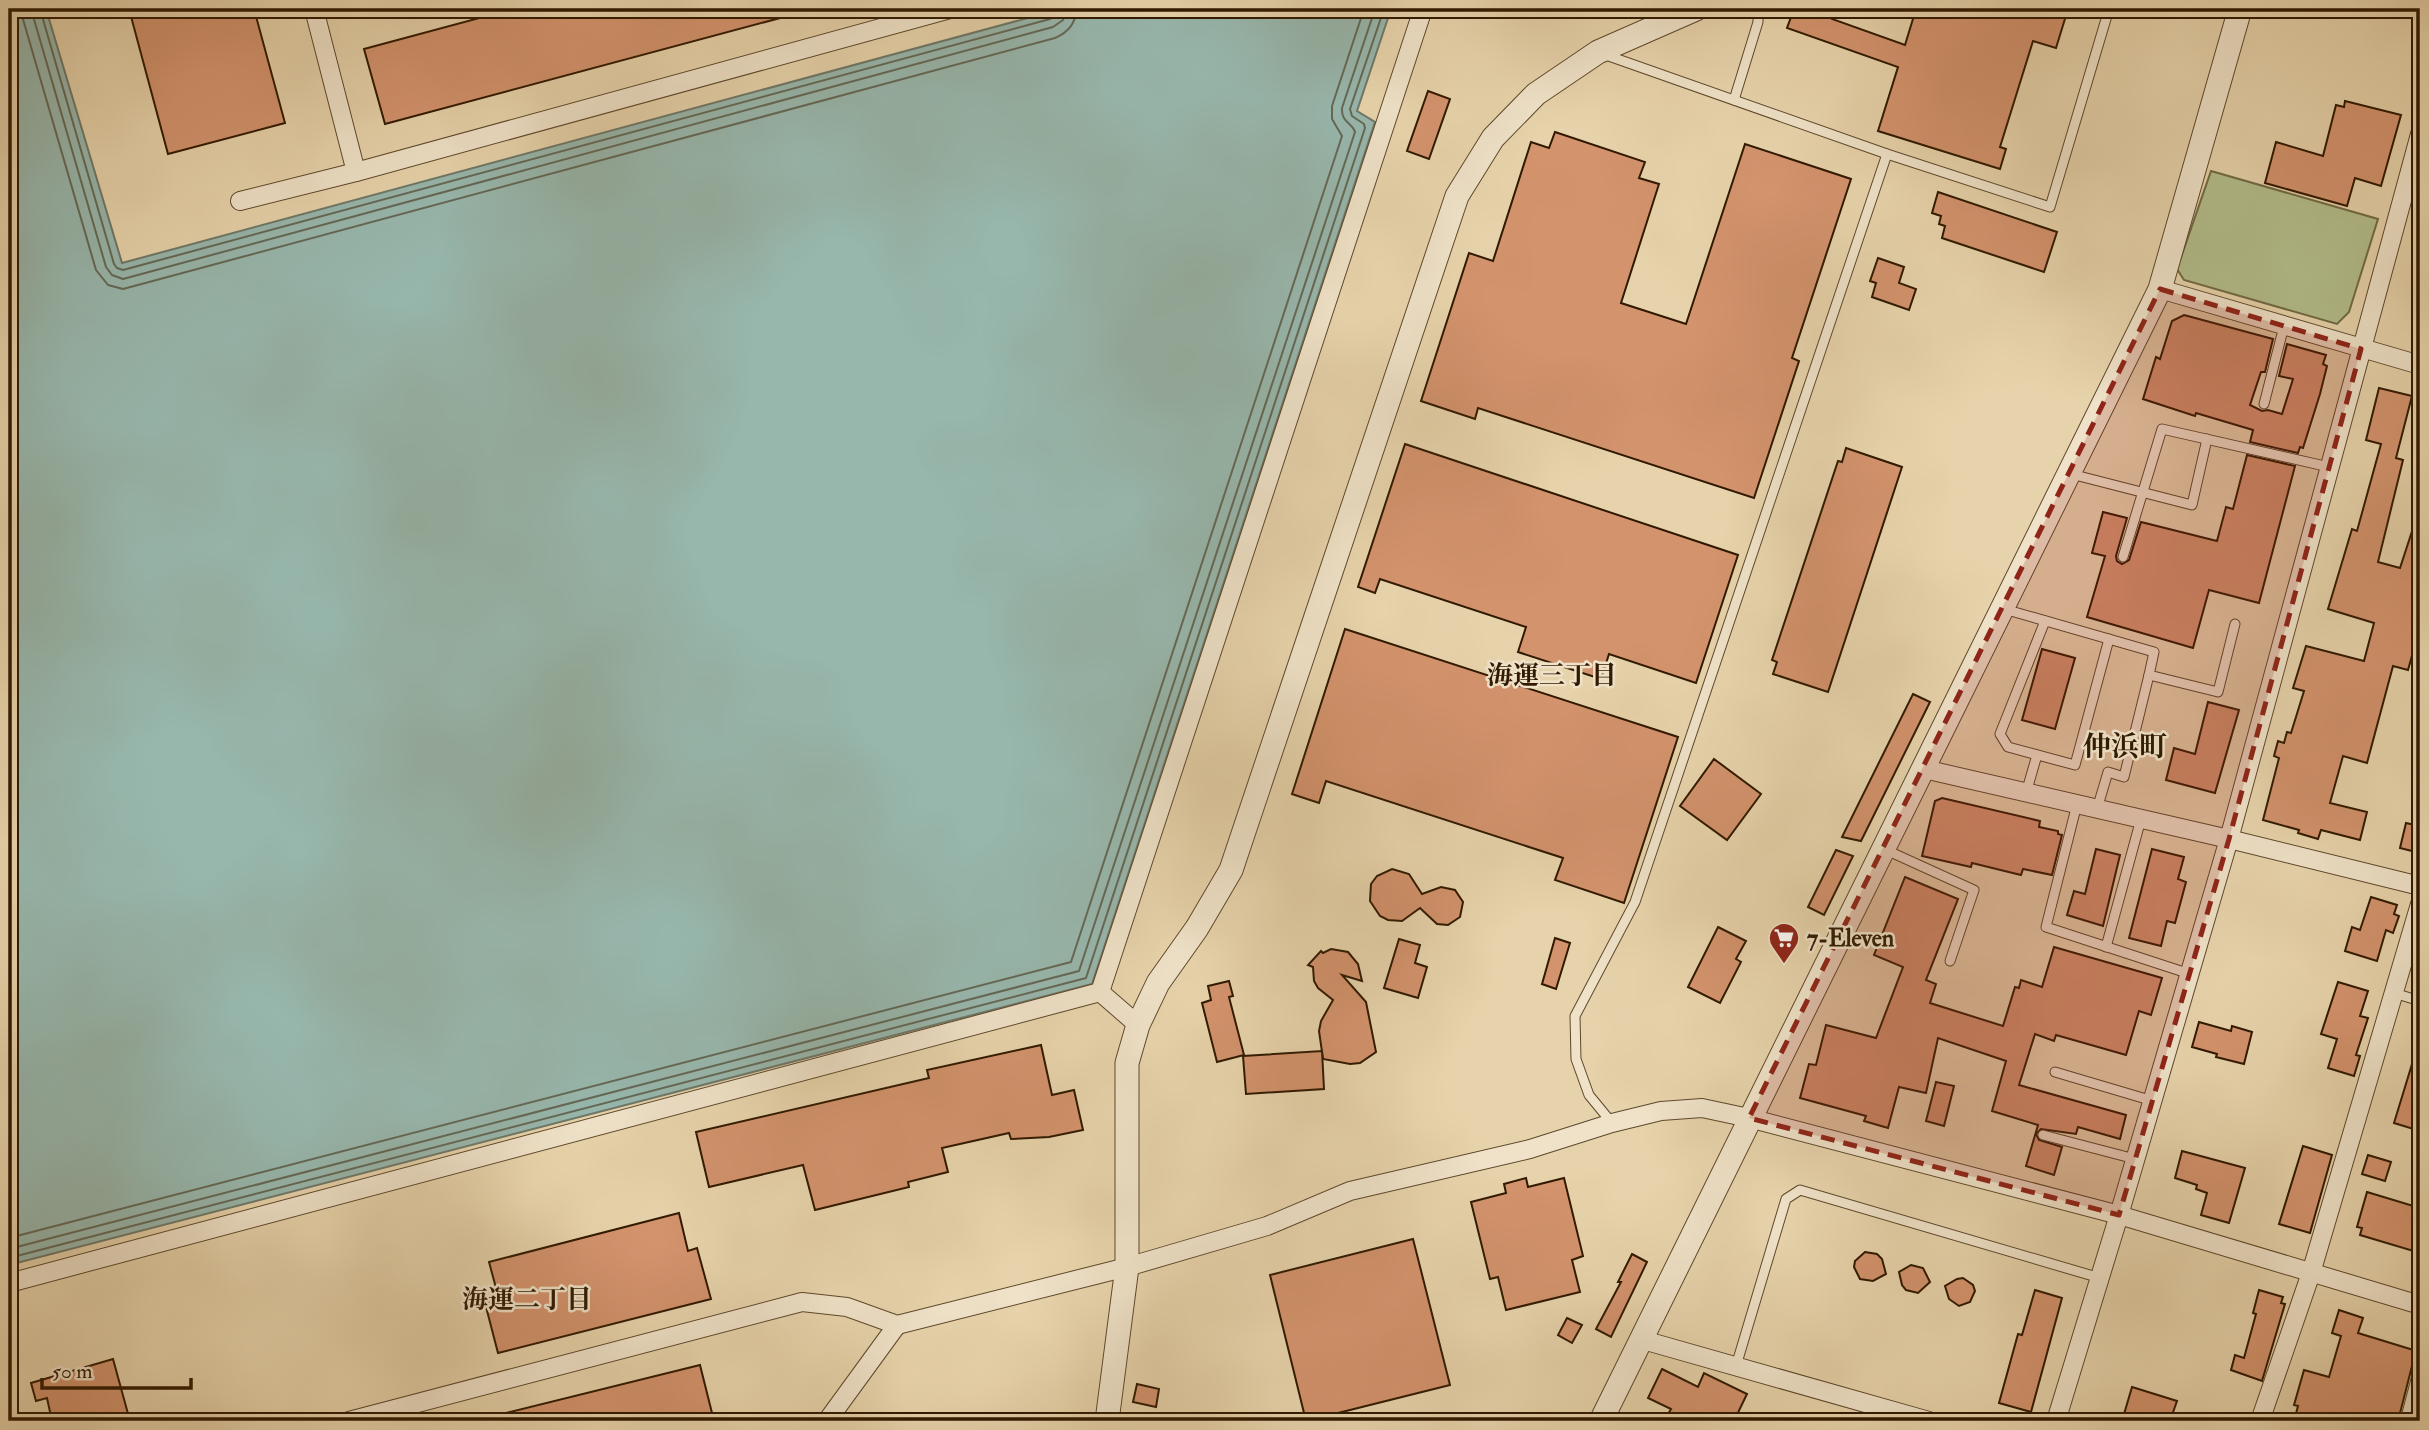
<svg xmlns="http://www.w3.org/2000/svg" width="2429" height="1430" font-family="'IM FELL Double Pica','Noto Serif JP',serif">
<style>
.green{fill:#b2bd8b;stroke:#716b46;stroke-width:2}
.water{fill:#97b7ad;stroke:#6e7868;stroke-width:2}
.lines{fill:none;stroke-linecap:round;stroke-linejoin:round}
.shore{stroke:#646856;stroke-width:2}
.building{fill:#d3936d;stroke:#301900;stroke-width:2}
.service-casing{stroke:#5e482b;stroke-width:11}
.minor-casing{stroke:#5e482b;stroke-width:20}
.tertiary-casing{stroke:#5e482b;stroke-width:25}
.service{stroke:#efe2c8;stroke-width:9}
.minor{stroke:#efe2c8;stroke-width:18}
.tertiary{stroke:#efe2c8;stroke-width:23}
.marked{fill:#8f2418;fill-opacity:0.2;stroke:#8f2418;stroke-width:5;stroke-dasharray:14 9;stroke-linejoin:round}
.labels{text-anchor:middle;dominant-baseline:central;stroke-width:5;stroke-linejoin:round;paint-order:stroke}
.poi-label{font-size:24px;font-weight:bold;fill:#301900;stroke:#efe2c8;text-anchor:start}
.neighbourhood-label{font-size:26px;font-weight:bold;fill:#301900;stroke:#efe2c8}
.quarter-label{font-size:28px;font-weight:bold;fill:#301900;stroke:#efe2c8}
</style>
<rect width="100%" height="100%" fill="#e7d3ab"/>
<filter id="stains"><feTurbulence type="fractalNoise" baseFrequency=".00286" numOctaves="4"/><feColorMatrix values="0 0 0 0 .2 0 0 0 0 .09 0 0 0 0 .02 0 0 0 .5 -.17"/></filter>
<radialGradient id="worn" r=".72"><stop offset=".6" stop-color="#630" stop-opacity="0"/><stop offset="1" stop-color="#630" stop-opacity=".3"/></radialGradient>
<path class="green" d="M2211 171 2378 219 2349 312 2337 324 2184 280 2177 269Z"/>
<path class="water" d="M9 9H46L122 263 1061 9H1391L1357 111 1375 122 1092 984 9 1265Z"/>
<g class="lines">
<g class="shore">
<path d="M20 9 96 270 108 285 123 289 1055 38C1069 32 1076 23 1076 9"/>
<path d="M31 9 106 267 112 275 123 279 1053 27 1063 20 1066 9"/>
<path d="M40 9 114 264 117 268 123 270 1050 19 1056 15 1057 9"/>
<path d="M9 1238 1071 962 1342 136 1332 119V106L1364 9"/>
<path d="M9 1249 1079 971 1355 132C1352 122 1341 123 1342 108L1375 9"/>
<path d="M9 1258 1086 978 1365 128 1364 124 1352 116 1350 109 1384 9"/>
</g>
</g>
<g class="building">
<path d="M129 9H254L285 123 168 154Z"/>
<path d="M513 9H794L795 14 385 124 364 49Z"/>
<path d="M1794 9H1835L1832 19 1905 45 1916 9H2068L2056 48 2033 41 2000 147 2006 149 2000 169 1878 131 1898 67 1787 28Z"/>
<path d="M1428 91 1450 99 1429 159 1407 151Z"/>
<path d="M2345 101 2401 115 2381 186 2355 178 2347 206 2265 183 2276 142 2323 156 2336 105 2344 107Z"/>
<path d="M1555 132 1645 162 1639 178 1659 184 1621 303 1686 324 1745 144 1851 179 1792 358 1799 361 1754 498 1478 408 1475 419 1421 401 1469 253 1493 261 1531 142 1549 148Z"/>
<path d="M1938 192 2057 232 2044 272 1942 238 1945 226 1939 224 1941 216 1932 213Z"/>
<path d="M1878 258 1904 267 1899 283 1916 289 1909 310 1872 297 1876 283 1870 281Z"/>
<path d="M2184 315 2273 339 2265 372H2261L2250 405 2262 411 2268 410 2282 414 2293 379 2279 376 2287 344 2326 355 2323 364 2327 366 2320 394 2303 448 2300 447 2298 453 2250 442 2253 430 2196 413 2195 416 2143 399 2156 357 2160 359 2172 321Z"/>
<path d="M2379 388 2412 396 2396 458 2403 460 2378 562 2400 568 2417 516H2420V627L2408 670 2393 666 2367 763 2343 756 2330 803 2367 812 2360 840 2321 830 2318 839 2298 833 2299 830 2263 820 2279 758 2274 756 2278 741 2284 743 2287 732 2291 733 2304 691 2293 688 2306 646 2364 661 2374 623 2328 609 2352 529 2357 531 2381 444 2366 440Z"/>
<path d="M1405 444 1738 555 1696 683 1609 654 1601 679 1518 652 1526 627 1380 579 1375 593 1358 587Z"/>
<path d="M1846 448 1902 467 1828 692 1773 674 1777 662 1772 660 1838 461 1842 462Z"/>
<path d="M2247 455 2295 466 2259 603 2209 590 2193 648 2087 617 2105 556 2092 553 2103 512 2127 518 2116 556 2117 561 2122 564 2129 560 2141 522 2217 541 2226 507 2233 509Z"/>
<path d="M1345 629 1678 737 1624 903 1555 880 1563 858 1326 781 1319 803 1292 794Z"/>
<path d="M2042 649 2075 658 2055 729 2022 720Z"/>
<path d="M1913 694 1930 702 1861 841 1842 837Z"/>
<path d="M2208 702 2239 710 2215 793 2166 780 2174 748 2195 754Z"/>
<path d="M1714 759 1761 794 1727 840 1680 806Z"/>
<path d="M1942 798 2040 821 2039 827 2058 831V834L2062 835 2052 875 2023 869 2021 875 1972 863 1971 867 1922 856 1935 801Z"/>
<path d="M2406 823 2420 826V853L2400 848Z"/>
<path d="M2096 849 2120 855 2103 926 2067 915 2074 891 2085 894Z"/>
<path d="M2152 849 2184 857 2178 879 2186 882 2175 923 2167 921 2161 946 2129 938Z"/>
<path d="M1836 850 1853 856 1824 915 1808 907Z"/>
<path d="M1392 869 1409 874 1422 894 1441 887 1455 890 1463 902 1460 917 1448 925 1437 924 1420 908 1402 921 1388 920 1380 916 1370 901 1371 884 1377 876Z"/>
<path d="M1905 877 1958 899 1926 980 1936 984 1930 1003 2003 1026 2015 987 2019 988 2021 980 2042 987 2054 947 2162 978 2151 1015 2139 1011 2126 1055 2056 1035 2054 1041 2035 1034 2019 1085 2126 1115 2120 1139 2078 1127 2076 1134 2041 1129 2036 1134 2039 1140 2062 1147 2054 1175 2026 1166 2038 1125 1992 1111 2006 1061 1938 1038 1926 1093 1899 1087 1888 1128 1864 1121 1866 1116 1800 1098 1809 1064 1816 1065 1826 1025 1876 1038 1903 967 1874 955Z"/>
<path d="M2371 897 2397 905 2394 914 2399 916 2393 933 2386 930 2377 961 2345 951 2352 927 2360 930Z"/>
<path d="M1718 927 1746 941 1736 959 1741 962 1720 1003 1688 987Z"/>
<path d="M1555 938 1570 943 1556 989 1542 984Z"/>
<path d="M1399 939 1420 945 1415 963 1427 967 1418 998 1384 988Z"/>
<path d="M1331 949 1348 952 1358 964 1362 981 1342 975 1366 1002 1376 1052 1360 1063 1350 1064 1323 1059 1319 1031 1321 1021 1333 1000 1318 988 1314 981 1313 967 1308 965 1321 951 1323 953Z"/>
<path d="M1229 981 1233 996 1229 997 1244 1055 1217 1062 1202 1003 1211 1000 1208 986Z"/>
<path d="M2338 982 2368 991 2360 1016 2368 1018 2356 1055 2360 1056 2354 1076 2328 1068 2337 1039 2321 1034Z"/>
<path d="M2199 1022 2231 1031 2232 1026 2252 1032 2244 1064 2216 1057 2217 1054 2192 1047Z"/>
<path d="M1041 1045 1052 1095 1074 1090 1083 1130 1049 1137 1011 1139 1009 1133 942 1148 948 1172 908 1182 909 1187 815 1210 803 1165 709 1187 696 1132 929 1078 927 1070Z"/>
<path d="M1322 1051 1324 1089 1246 1094 1243 1056Z"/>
<path d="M2416 1051H2420V1131L2394 1123Z"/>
<path d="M1936 1082 1954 1086 1944 1126 1926 1121Z"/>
<path d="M2303 1146 2332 1155 2310 1233 2279 1224Z"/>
<path d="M2182 1151 2245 1168 2229 1223 2201 1215 2207 1193 2196 1189 2197 1185 2175 1178Z"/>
<path d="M2368 1155 2391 1162 2385 1181 2362 1174Z"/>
<path d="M1526 1178 1528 1187 1564 1178 1583 1256 1572 1260 1580 1292 1506 1310 1498 1277 1490 1279 1471 1202 1506 1193 1504 1184Z"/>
<path d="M2367 1192 2420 1208V1253L2360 1235 2362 1228 2357 1227Z"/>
<path d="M679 1213 688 1251 697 1248 711 1299 498 1353 485 1303 499 1299 489 1262Z"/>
<path d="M1413 1239 1450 1385 1306 1421 1270 1275Z"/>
<path d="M1865 1252 1877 1254 1882 1259 1886 1274 1873 1281 1860 1279 1854 1267 1855 1261Z"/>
<path d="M1632 1254 1647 1262 1611 1337 1596 1329 1621 1282H1618Z"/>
<path d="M1911 1265 1923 1268 1930 1282 1918 1293 1906 1290 1902 1285 1899 1272Z"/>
<path d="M1963 1278 1973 1285 1975 1291 1970 1302 1959 1306 1949 1299 1945 1286 1957 1279Z"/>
<path d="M2035 1290 2062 1298 2031 1412 1999 1403 2018 1334 2022 1335Z"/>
<path d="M2259 1290 2283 1297 2281 1303 2285 1304 2262 1381 2231 1370 2235 1355 2244 1358 2256 1314 2253 1313Z"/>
<path d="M2339 1310 2363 1318 2358 1333 2420 1352V1357L2413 1362 2398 1421H2294L2298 1406 2294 1405 2304 1370 2329 1377 2341 1336 2332 1333Z"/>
<path d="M1567 1318 1582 1325 1572 1343 1558 1335Z"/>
<path d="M113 1359 130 1421H52L47 1398 36 1401 31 1383Z"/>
<path d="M700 1365 713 1417 695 1421H499L498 1415Z"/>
<path d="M1662 1369 1698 1387 1704 1373 1747 1394 1734 1421H1679L1667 1416 1671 1409 1648 1398Z"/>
<path d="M1137 1384 1159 1389 1156 1407 1133 1402Z"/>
<path d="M2132 1387 2177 1401 2170 1421H2122Z"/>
<path d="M2420 1391V1421H2412Z"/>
</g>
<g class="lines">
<g class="service-casing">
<g id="service">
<path d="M1603 54 1887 154 2050 207 2109 9"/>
<path d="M1734 100 1758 22V9"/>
<path d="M2264 404 2284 326"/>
<path d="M2071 474 2192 505 2207 439"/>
<path d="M2123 557 2162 429 2329 467"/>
<path d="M2004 609 2154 652 2149 675 2218 692 2235 624"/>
<path d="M2045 621 2000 734 2008 747 2075 765 2109 639"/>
<path d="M2026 793 2037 755"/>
<path d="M2077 804 2046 927 2190 974"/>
<path d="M2097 809 2108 772 2124 777 2149 675"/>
<path d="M1886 850 1974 890 1950 961"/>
<path d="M2106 947 2141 819"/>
<path d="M2394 993 2420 1001"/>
<path d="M2055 1072 2153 1101"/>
<path d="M1612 1123 1589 1095 1576 1059 1575 1016 1635 902 1887 154"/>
<path d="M2043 1135 2135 1159"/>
<path d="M1736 1366 1786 1199 1800 1190 2100 1278"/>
<path d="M2405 1421 2420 1364"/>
</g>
</g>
<g class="minor-casing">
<g id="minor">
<path d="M314 9 356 172"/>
<path d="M240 201 356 172 950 9"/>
<path d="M2160 289 2420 365"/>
<path d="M1924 769 2229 839 2420 886"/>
<path d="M1100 992 1138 1025"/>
<path d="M9 1283 1100 992 1423 9"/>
<path d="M1643 1340 1929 1421"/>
<path d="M349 1421 802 1302 847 1307 897 1325 1127 1267 1267 1226 1350 1191 1530 1149 1612 1123 1661 1111 1702 1108 1749 1118 2119 1215 2420 1305"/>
<path d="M827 1421 897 1325"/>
<path d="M2056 1421 2119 1215 2229 839 2420 134"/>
<path d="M2260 1421 2311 1273 2420 904"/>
</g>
</g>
<g class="tertiary-casing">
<g id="tertiary">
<path d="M1107 1421 1127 1267V1063L1138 1025 1158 983 1197 928 1231 870 1457 196 1493 138 1536 94 1598 52 1696 9"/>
<path d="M1601 1421 2160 289 2240 9"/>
</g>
</g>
<use href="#service" class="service"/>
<use href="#minor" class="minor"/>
<use href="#tertiary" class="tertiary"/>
</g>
<path class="marked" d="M2160 289 2361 349 2229 839 2119 1215 1749 1118Z"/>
<defs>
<g id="supermarket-pin" transform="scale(1.575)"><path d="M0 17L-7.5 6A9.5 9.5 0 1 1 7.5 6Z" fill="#8f2418" stroke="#efe2c8"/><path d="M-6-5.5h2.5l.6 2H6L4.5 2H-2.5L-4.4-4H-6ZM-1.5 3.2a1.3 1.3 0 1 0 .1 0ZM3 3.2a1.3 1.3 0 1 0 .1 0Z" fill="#fff"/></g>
</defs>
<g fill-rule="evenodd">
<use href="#supermarket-pin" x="1784" y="938"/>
</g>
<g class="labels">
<g class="poi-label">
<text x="1807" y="938">7-Eleven</text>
</g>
<g class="neighbourhood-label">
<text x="1552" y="676">海運三丁目</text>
<text x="527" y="1300">海運二丁目</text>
</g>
<g class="quarter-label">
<text x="2125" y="747">仲浜町</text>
</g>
</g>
<rect width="2429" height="1430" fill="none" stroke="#e7d3ab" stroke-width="35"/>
<rect x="10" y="10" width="2408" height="1409" fill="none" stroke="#301900" stroke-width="3.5"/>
<rect x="18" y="18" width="2394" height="1395" fill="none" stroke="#301900" stroke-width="2"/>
<path d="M42 1378v10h149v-10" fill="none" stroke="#301900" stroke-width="3.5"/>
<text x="52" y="1378" font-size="21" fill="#301900" stroke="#efe2c8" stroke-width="5" paint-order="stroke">50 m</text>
<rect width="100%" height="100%" filter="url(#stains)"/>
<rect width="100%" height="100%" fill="url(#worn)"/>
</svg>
